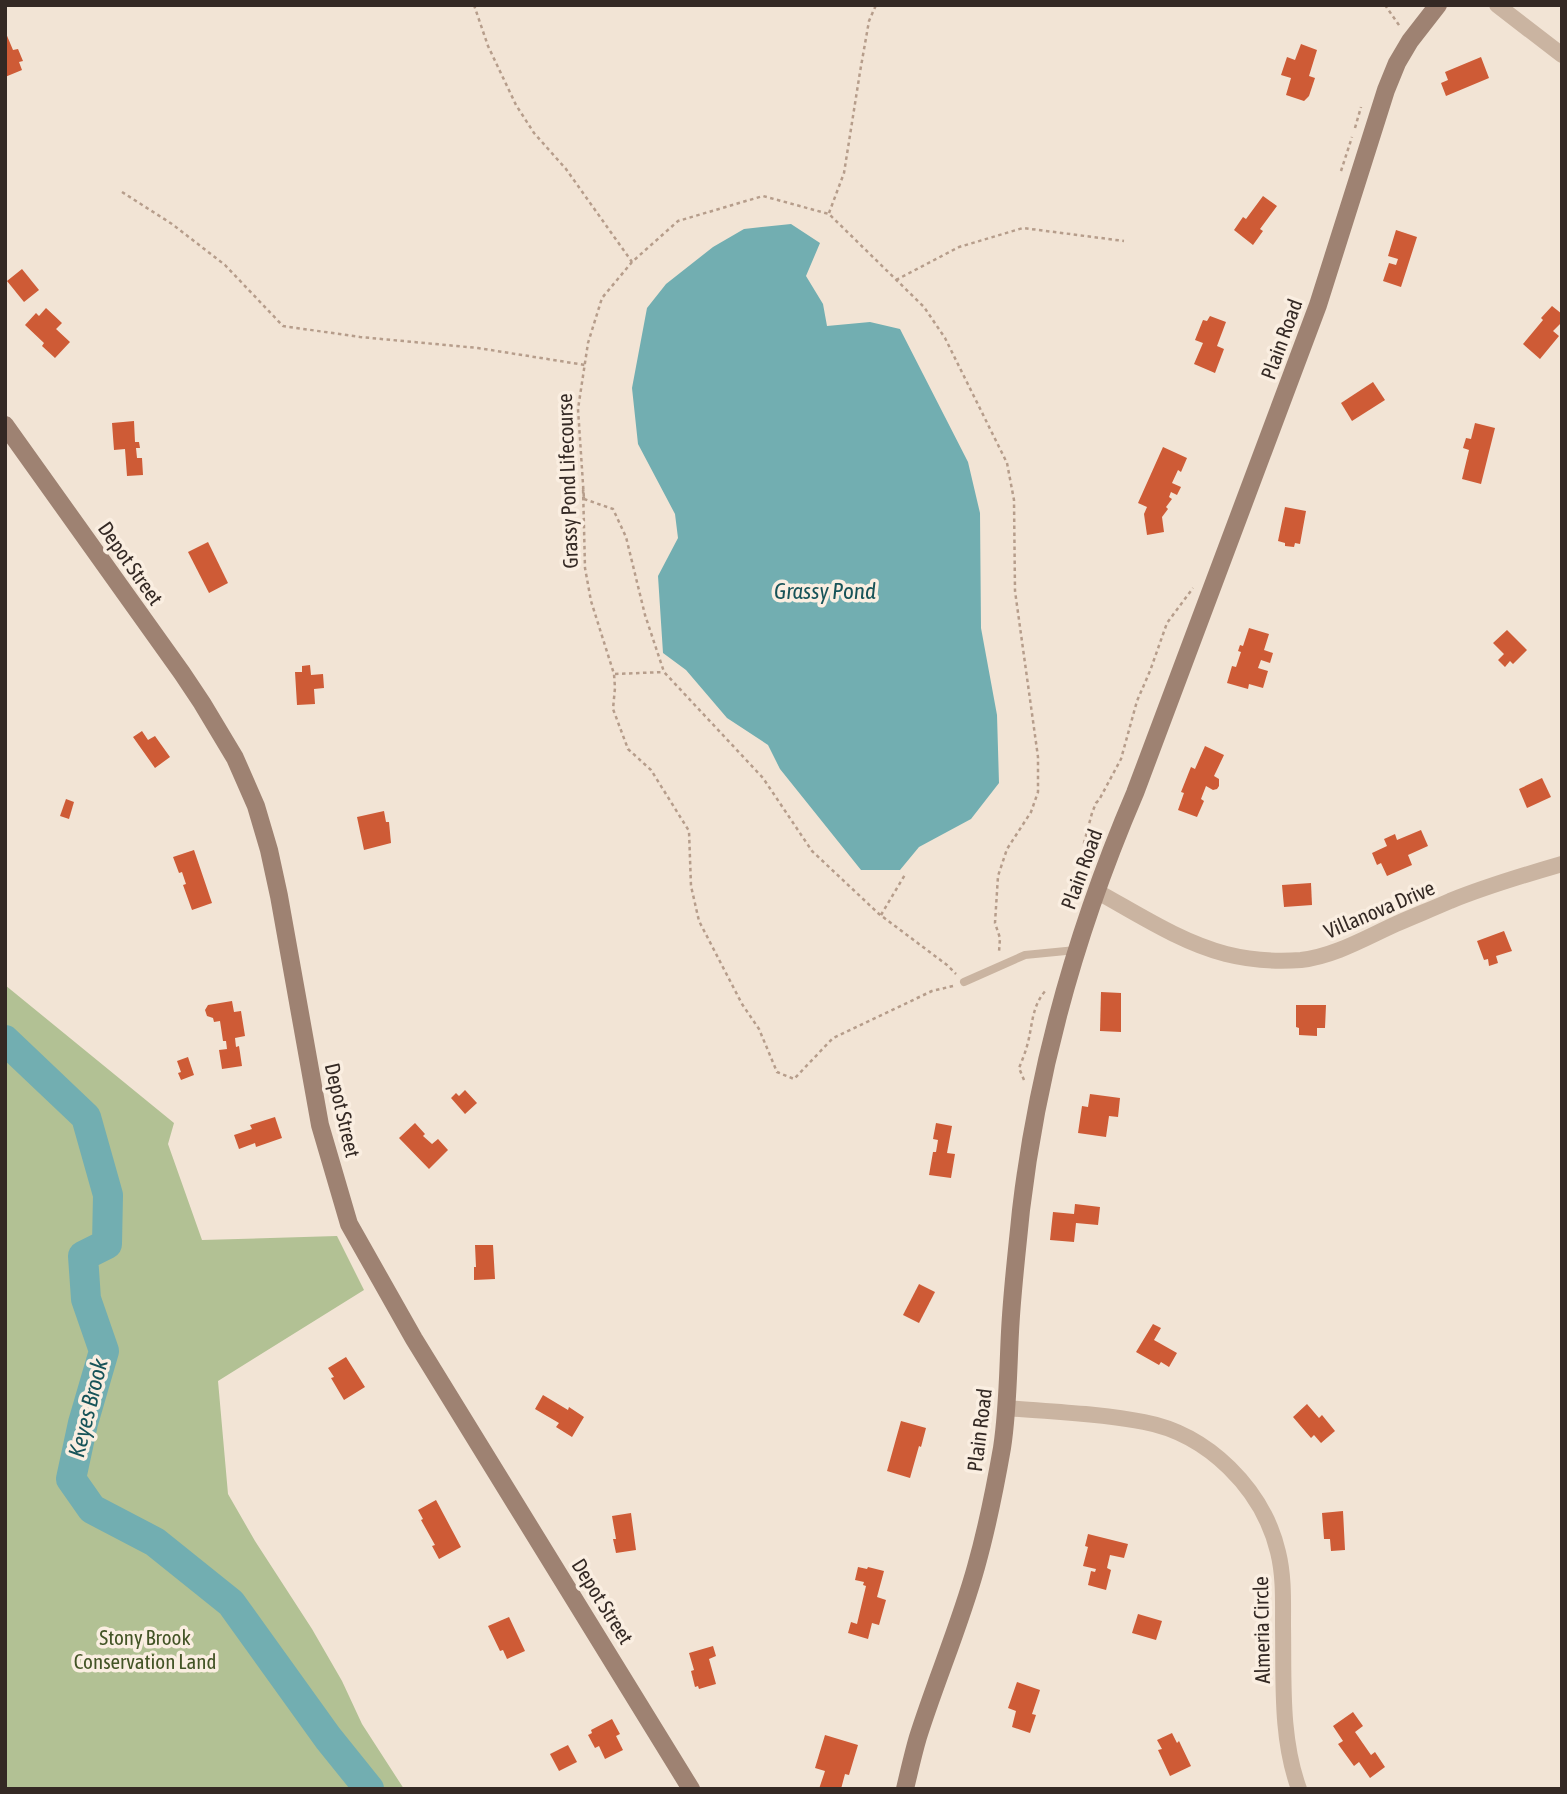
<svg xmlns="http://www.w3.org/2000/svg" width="1567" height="1794" font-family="'Asap Condensed',sans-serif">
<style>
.green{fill:#b2c194}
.water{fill:#72aeb1}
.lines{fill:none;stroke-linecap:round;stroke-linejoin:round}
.river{stroke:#72aeb1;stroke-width:30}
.building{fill:#ce5b36}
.path{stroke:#b69d8b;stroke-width:2.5;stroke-dasharray:3.5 3.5;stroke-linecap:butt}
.lane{stroke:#cab4a1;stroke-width:8}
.street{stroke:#cab4a1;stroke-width:16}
.secondary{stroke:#9e8272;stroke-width:18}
.labels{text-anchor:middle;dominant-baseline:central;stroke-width:7;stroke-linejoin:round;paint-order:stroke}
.street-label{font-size:21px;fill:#342924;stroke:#faeee1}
.park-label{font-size:21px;fill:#435426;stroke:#faeee1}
.water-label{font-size:23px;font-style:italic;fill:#175358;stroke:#faeee1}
</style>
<rect width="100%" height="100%" fill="#f2e4d5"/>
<path class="green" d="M5 985 174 1123 168 1144 202 1240 337 1236 364 1290 218 1381 228 1494 255 1541 312 1629 342 1681 362 1724 404 1789H5Z"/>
<path class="water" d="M791 224 820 243 806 276 823 304 827 326 870 322 900 329 968 462 980 513 981 628 997 715 999 783 971 819 919 847 900 870H861L780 769 768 745 727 718 686 670 663 653 658 576 678 538 675 514 638 444 632 388 647 308 666 284 713 247 744 229Z"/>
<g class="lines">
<path class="river" d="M5 1040 86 1117 108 1195 107 1244 83 1256 86 1299 104 1351 83 1423 71 1479 92 1509 155 1542 231 1603 328 1738 369 1789"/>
</g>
<g class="building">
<path d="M5 31 13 50 18 49 23 61 19 62 22 70 5 77Z"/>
<path d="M1301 44 1317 50 1309 76 1315 78 1309 96 1304 101 1286 95 1291 78 1281 75 1287 57 1295 60Z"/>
<path d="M1481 57 1489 78 1446 96 1441 83 1448 80 1445 72Z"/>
<path d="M1263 196 1277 206 1260 229 1263 231 1253 245 1234 230 1243 217 1246 219Z"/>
<path d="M1396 230 1417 237 1401 287 1383 281 1389 263 1396 265 1398 259 1388 256Z"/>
<path d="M22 269 39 290 24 302 7 281Z"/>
<path d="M1552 306 1562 314V322L1553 331 1559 336 1540 359 1523 344 1543 320 1541 318Z"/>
<path d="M46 308 62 323 56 329 70 342 55 358 42 346 44 343 25 325 36 313 39 316Z"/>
<path d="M1210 316 1226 322 1217 346 1224 349 1215 373 1194 364 1203 343 1195 340 1203 320 1207 321Z"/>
<path d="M1373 382 1385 400 1352 421 1341 403Z"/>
<path d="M134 421 135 442H139L140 448H136L137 458H142L143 475 127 476 125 449 114 450 112 423Z"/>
<path d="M1475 423 1495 428 1481 484 1462 479 1469 450 1463 448 1466 438 1471 439Z"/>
<path d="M1163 447 1187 458 1181 472 1178 470 1172 483 1181 487 1177 495 1171 492 1169 497 1172 499 1166 507 1168 509 1162 517 1164 532 1147 535 1144 514 1147 507 1138 503Z"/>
<path d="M1285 507 1306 511 1300 544 1295 543 1294 547 1285 546V543L1278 541Z"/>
<path d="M208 542 228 583 209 593 188 552Z"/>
<path d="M1249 628 1269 634 1264 650 1273 653 1270 663 1261 660 1258 668 1268 671 1263 688 1249 684 1248 689 1227 683 1232 666 1236 667 1241 652 1238 651 1240 645 1243 646Z"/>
<path d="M1507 630 1527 650 1513 664 1510 661 1505 667 1498 660 1504 654 1493 643Z"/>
<path d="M310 665 311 675 323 674 324 688 314 689 315 704 297 705 295 672H302V666Z"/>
<path d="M142 731 148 740 155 736 170 757 155 768 133 737Z"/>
<path d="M1205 746 1224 755 1214 776 1219 779V786L1217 789 1213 790 1206 786 1201 799 1204 801 1197 817 1178 810 1184 793 1181 792 1191 767 1195 769Z"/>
<path d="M1542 778 1551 797 1527 808 1519 789Z"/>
<path d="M66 799 74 802 69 819 60 816Z"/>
<path d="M384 811 386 822H389L391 843 364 850 357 817Z"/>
<path d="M1421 830 1428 846 1408 855 1412 865 1387 876 1381 863 1377 865 1372 853 1387 846 1384 839 1395 834 1397 840Z"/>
<path d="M194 850 212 903 192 910 183 885 186 884 182 872 179 873 173 857Z"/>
<path d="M1311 883 1312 905 1284 907 1282 885Z"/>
<path d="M1504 931 1512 951 1496 956 1498 963 1489 966 1488 959 1484 960 1477 941Z"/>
<path d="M1101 992 1121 993V1032L1100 1031Z"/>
<path d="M232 1001 234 1012 241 1011 245 1036 235 1038 236 1047 239 1046 242 1066 222 1069 219 1050 227 1049 226 1041H223L220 1021 214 1022 213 1018 207 1016 205 1010 208 1005Z"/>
<path d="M1296 1005H1326L1325 1028H1317V1036L1299 1035V1028L1296 1027Z"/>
<path d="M188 1057 194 1075 181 1080 178 1073 181 1072 177 1061Z"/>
<path d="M465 1090 477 1103 465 1114 451 1098 456 1093 459 1096Z"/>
<path d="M1090 1094 1120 1098 1118 1117 1109 1116 1106 1137 1078 1133 1082 1106 1088 1107Z"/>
<path d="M275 1117 282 1138 256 1147 255 1143 239 1149 234 1135 252 1129 250 1125Z"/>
<path d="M415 1123 425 1134 423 1136 432 1144 438 1139 448 1150 429 1169 399 1138Z"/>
<path d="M936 1123 952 1126 947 1153 955 1154 951 1178 929 1175 933 1152H936L938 1140 933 1139Z"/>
<path d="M1075 1204 1100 1207 1098 1225 1076 1223 1074 1242 1050 1240 1053 1212 1074 1214Z"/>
<path d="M475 1245H493L495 1279 474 1280V1267H476Z"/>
<path d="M919 1284 935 1292 919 1323 903 1315Z"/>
<path d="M1153 1324 1161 1328 1154 1340 1177 1353 1169 1367 1161 1362 1159 1365 1136 1352Z"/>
<path d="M346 1357 365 1387 344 1400 331 1378 334 1377 328 1368Z"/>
<path d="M543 1395 568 1410 569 1407 584 1417 572 1437 556 1427 559 1423 535 1409Z"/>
<path d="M1307 1404 1319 1418 1322 1415 1335 1431 1321 1443 1314 1435 1311 1438 1293 1417Z"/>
<path d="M901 1421 926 1428 921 1447 919 1446 910 1478 887 1471Z"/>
<path d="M436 1500 461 1547 439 1559 432 1546 435 1545 421 1520 423 1519 418 1510Z"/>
<path d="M1343 1511 1345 1550 1331 1551 1330 1539H1324L1322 1513Z"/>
<path d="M631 1513 636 1550 616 1553 613 1539H616L612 1516Z"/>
<path d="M1088 1534 1128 1544 1124 1558 1110 1555 1107 1568 1111 1570 1106 1590 1088 1585 1091 1571 1095 1572 1096 1569 1083 1566 1088 1547 1085 1546Z"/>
<path d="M858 1567 867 1569 868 1567 884 1571 877 1597 886 1600 879 1625 872 1623 868 1639 848 1633 851 1622 857 1624 866 1586 863 1585 864 1582 855 1580Z"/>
<path d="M1138 1614 1162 1621 1156 1640 1132 1633Z"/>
<path d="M509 1617 525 1651 507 1659 503 1650 500 1651 488 1626Z"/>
<path d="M713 1646 716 1656 709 1659 716 1684 699 1689 698 1686 695 1687 691 1671 694 1670 689 1653Z"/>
<path d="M1017 1682 1040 1690 1032 1714 1036 1715 1030 1733 1012 1727 1016 1711 1008 1708Z"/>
<path d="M1353 1712 1363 1726 1355 1732 1371 1755 1375 1752 1385 1767 1370 1778 1359 1762 1354 1766 1338 1744 1343 1741 1333 1726Z"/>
<path d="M612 1719 620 1734 616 1736 623 1750 605 1759 599 1746 595 1748 588 1735 592 1733 591 1730Z"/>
<path d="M1172 1733 1177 1743 1179 1741 1191 1766 1170 1776 1158 1750 1162 1749 1157 1740Z"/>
<path d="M825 1735 858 1745 849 1775 845 1774 841 1789H819L825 1771 815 1768Z"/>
<path d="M568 1745 577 1762 559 1771 550 1754Z"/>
</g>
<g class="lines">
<g class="path">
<path d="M474 5 488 46 516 105 534 133 566 169 632 262"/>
<path d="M1385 5 1401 28"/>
<path d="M1355 128 1361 107"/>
<path d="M1341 171 1352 137"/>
<path d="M122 192 172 224 225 265 283 326 360 337 478 348 585 365"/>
<path d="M829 213 844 173 860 72 869 21 876 5"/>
<path d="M896 280 959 247 1023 228 1124 241"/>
<path d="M584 499 613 509 626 537 645 615 664 672 763 778 812 851 879 914 947 965 956 974"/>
<path d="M615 674 664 672"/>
<path d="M1086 871 1087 854 1084 843 1092 813 1096 803 1099 800 1121 759 1137 701 1150 671 1167 623 1193 588"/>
<path d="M881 915 906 873"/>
<path d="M953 986 932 991 833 1038 794 1079 777 1072 759 1029 742 1004 699 921 691 886 689 831 651 770 628 749 613 709 615 688 614 674 591 601 585 568 583 487 584 499 578 409 588 343 602 298 632 262 678 221 763 196 829 214 924 307 945 338 1007 463 1014 500 1015 591 1038 757V792L1031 812 1007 849 998 876 995 923 1000 938 999 952"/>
<path d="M1024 1080 1019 1068C1022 1061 1025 1053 1027 1046 1033 1025 1031 1006 1047 989"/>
</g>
<path class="lane" d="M964 982 1025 955 1076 950"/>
<g class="street">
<path d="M1497 5 1562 55"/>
<path d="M1096 891C1138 914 1180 942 1226 954 1250 960 1276 962 1301 960 1335 956 1365 938 1396 924 1414 916 1432 909 1450 901 1487 886 1524 875 1562 864"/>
<path d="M1007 1408C1052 1412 1099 1413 1144 1422 1208 1434 1263 1489 1278 1552 1284 1576 1283 1601 1283 1626 1284 1680 1280 1737 1299 1789"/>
</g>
<g class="secondary">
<path d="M5 425 182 673 202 703 235 758 256 806 269 850 279 896 320 1125 349 1224 414 1339 691 1789"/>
<path d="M905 1789C909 1772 913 1754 918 1737 936 1680 960 1625 976 1567 987 1528 995 1488 1002 1448 1008 1409 1008 1370 1010 1332 1012 1291 1017 1251 1021 1210 1038 1066 1078 926 1135 793L1318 305 1386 90 1397 63 1410 41 1438 5"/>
</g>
</g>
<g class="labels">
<g class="street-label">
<text transform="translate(1281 339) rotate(-70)">Plain Road</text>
<text transform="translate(567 481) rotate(-92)">Grassy Pond Lifecourse</text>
<text transform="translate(131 563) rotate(55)">Depot Street</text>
<text transform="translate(1081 869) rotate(-70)">Plain Road</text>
<text transform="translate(1379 909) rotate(-23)">Villanova Drive</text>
<text transform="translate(343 1110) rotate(77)">Depot Street</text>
<text transform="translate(979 1430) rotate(-83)">Plain Road</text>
<text transform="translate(603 1601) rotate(58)">Depot Street</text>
<text transform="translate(1261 1630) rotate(-91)">Almeria Circle</text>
</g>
<g class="park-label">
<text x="145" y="1637">Stony Brook<tspan x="145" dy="24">Conservation Land</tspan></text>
</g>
<g class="water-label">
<text x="825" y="591">Grassy Pond</text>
<text transform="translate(88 1408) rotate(-76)">Keyes Brook</text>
</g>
</g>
<rect width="1567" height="1794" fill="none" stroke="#342924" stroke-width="14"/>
</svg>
